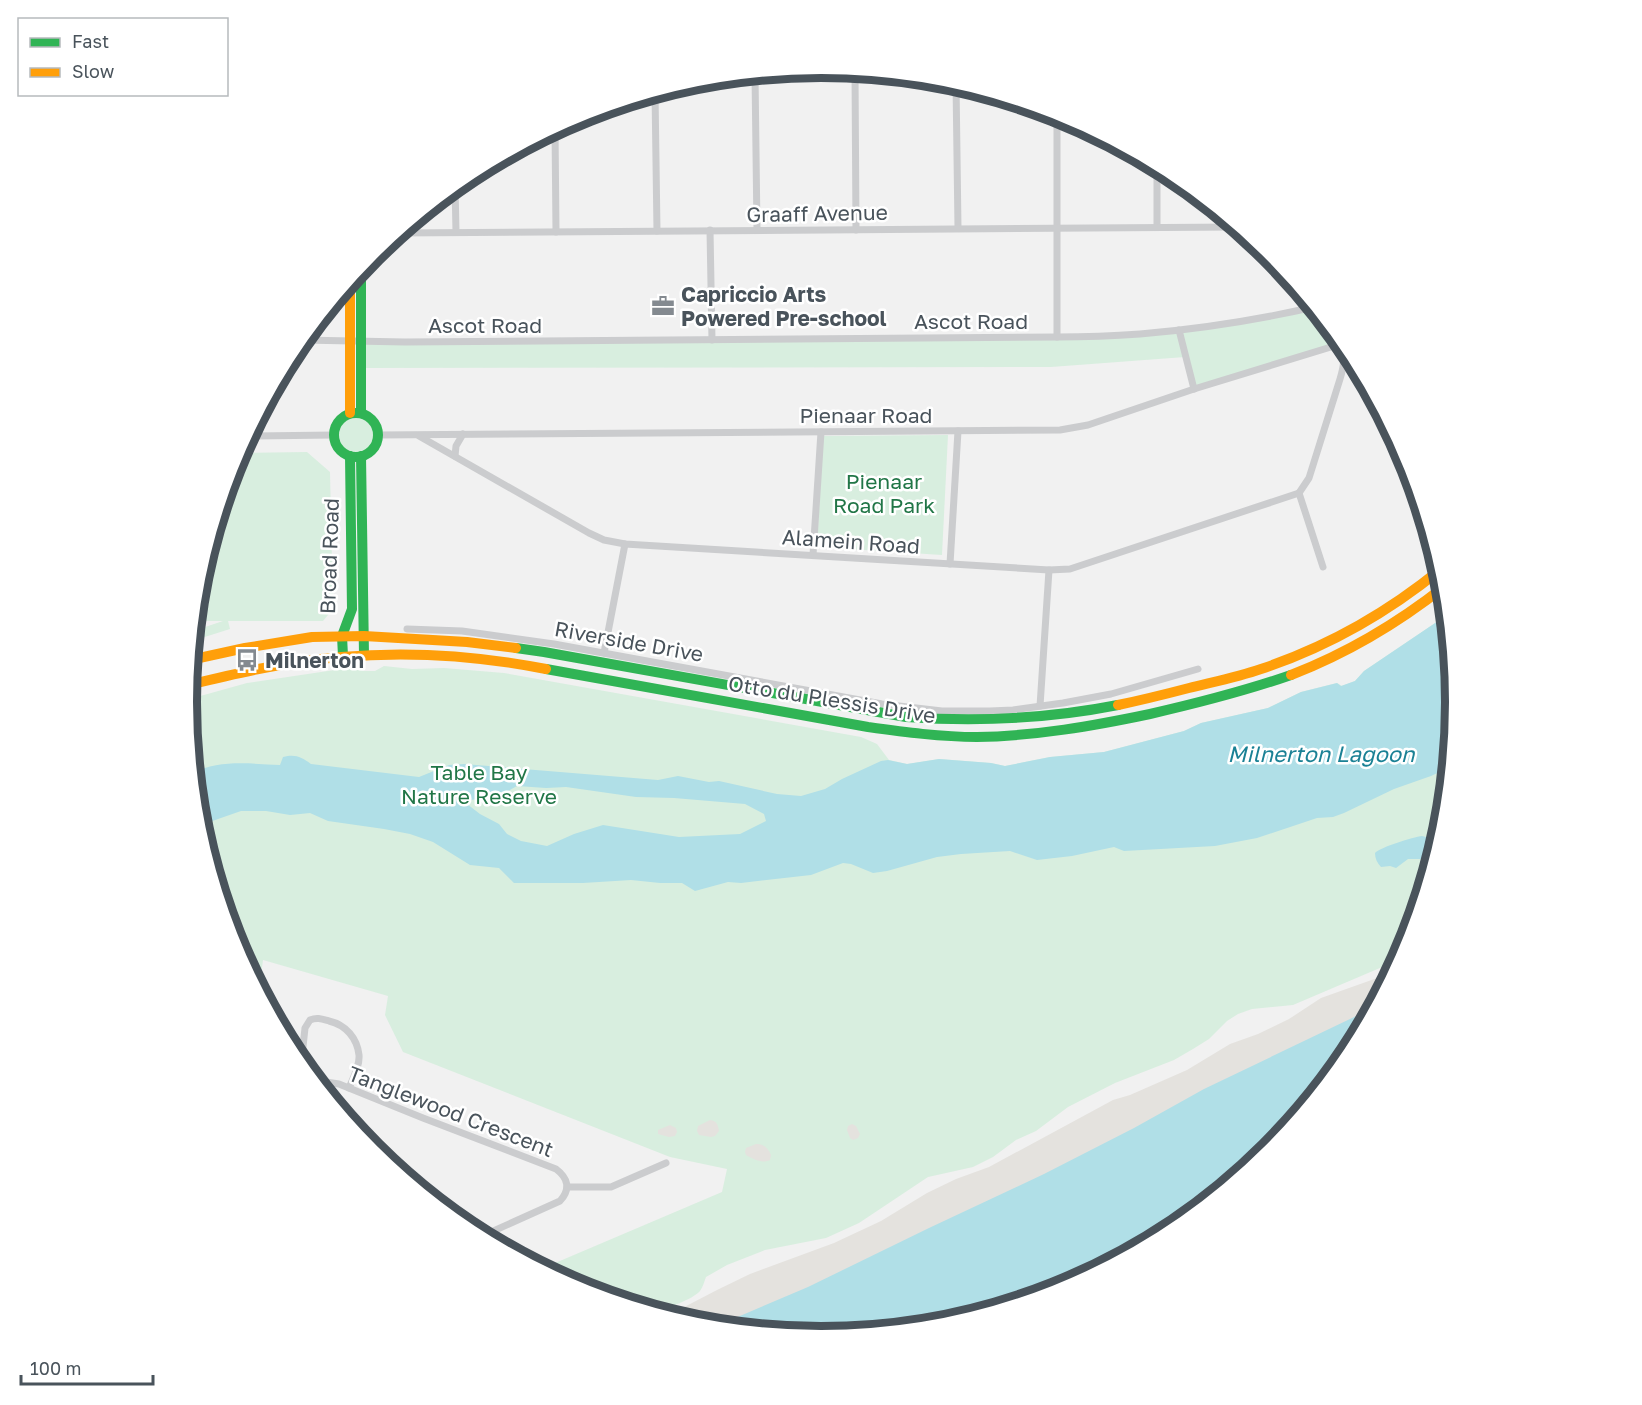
<svg xmlns="http://www.w3.org/2000/svg" width="1642" height="1405" font-family="'Golos Text',sans-serif">
<style>
.green{fill:#d8eedf}
.sand{fill:#e4e2de}
.water{fill:#b0dfe7;fill-rule:evenodd}
.lines{fill:none;stroke-linecap:round;stroke-linejoin:round}
.street{stroke:#cbccce;stroke-width:7}
.fast{stroke:#30b455;stroke-width:10}
.slow{stroke:#ff9f0a;stroke-width:10}
.labels{text-anchor:middle;dominant-baseline:central;stroke-width:5;stroke-linejoin:round;paint-order:stroke}
.street-label{font-size:21px;fill:#49535b;stroke:#fff}
.poi-label{font-size:21px;font-weight:bold;fill:#49535b;stroke:#fff;text-anchor:start}
.park-label{font-size:21px;fill:#217647;stroke:#fff}
.water-label{font-size:22px;font-style:italic;fill:#1a8195;stroke:#fff}
.rim{fill:none;stroke:#49535b;stroke-width:8}
</style>
<rect width="100%" height="100%" fill="#f1f1f1"/>
<g class="green">
<path d="M1314 307 1344 343 1194 389 1185 357 1051 367 362 368V342L1139 334Z"/>
<circle cx="356" cy="435" r="17"/>
<path d="M948 435 942 555 817 547 823 436Z"/>
<path d="M307 452 330 472 333 609 323 621H228L230 629 192 641 193 631 223 621H194L198 578 234 459 238 453Z"/>
<path d="M1447 615 1456 703 1444 827 1408 946 1401 959 1293 1005 1252 1009 1238 1014 1227 1021 1209 1039 1193 1049 1174 1060 1115 1083 1068 1107 1036 1131 1016 1140 993 1157 973 1167 928 1177 859 1223 826 1238 765 1250 727 1265 706 1277C704 1282 703 1287 700 1291 692 1300 668 1307 656 1313L578 1289 541 1269 722 1192 727 1169 670 1157 403 1052 385 1015 388 996 263 960 259 991 234 945 198 826 186 700 247 683 348 668 365 671H375L384 666 412 669 444 668 504 673 861 737 877 744 889 760 907 764 939 759 991 763 1005 766 1050 757 1104 752 1184 731 1201 723 1268 708 1301 692 1337 683 1342 686 1355 681 1364 671Z"/>
</g>
<g class="sand">
<path d="M1394 972 1353 1048 821 1337 697 1325 667 1316 717 1290 750 1274 834 1243 881 1221 927 1193 956 1179 989 1167 1113 1100 1130 1095 1187 1070 1230 1044 1258 1034 1289 1019 1321 998Z"/>
<path d="M710 1120C717 1121 718 1125 719 1131L715 1136 711 1137 699 1135 697 1131 698 1126Z"/>
<path d="M852 1124 856 1126 860 1134 858 1138 853 1140 850 1138 847 1130 848 1126Z"/>
<path d="M670 1125 676 1128 677 1132 675 1136 669 1137 658 1134V1130Z"/>
<path d="M756 1144C764 1144 768 1148 771 1155L770 1160C762 1164 753 1159 746 1155L745 1152 746 1148Z"/>
</g>
<g class="water">
<path d="M1447 615 1456 703 1450 767 1431 776 1394 789 1344 813 1333 817 1317 818 1257 838 1215 846 1124 851 1114 847 1072 856 1037 860 1010 851 961 854 937 857 887 871 873 873 851 864 843 863 811 875 741 883 728 882 695 891 682 883H660L631 880 583 883H514L499 868 470 865 433 842 410 834 384 829 328 821 310 813 290 815 266 811H241L198 826 193 773C219 759 252 764 280 765L283 757C296 754 301 757 311 764L419 777 449 765 464 764 658 780 678 776 709 782 719 781 777 794 801 796 825 789 842 779 881 761 888 760 907 764 939 759 991 763 1005 766 1050 757 1104 752 1184 731 1201 723 1268 708 1301 692 1337 683 1341 686 1355 681 1364 671ZM517 786 546 788 566 787 636 797 674 798 745 804 764 814 766 821 740 834 679 837 603 825 574 834 547 846 521 841 507 834 499 824 480 814 467 804 471 800 484 798 494 793 506 792Z"/>
<path d="M1422 836C1431 838 1434 839 1435 848L1421 859H1408L1396 868 1390 866 1381 867C1377 863 1375 858 1375 853 1381 847 1413 837 1422 836Z"/>
<path d="M1375 1007 1349 1056 1270 1152 1173 1231 1064 1289 945 1325 821 1337 714 1327 808 1287 929 1228 1044 1174 1134 1128 1204 1089Z"/>
</g>
<g class="lines">
<g class="street">
<path d="M855 71 856 230"/>
<path d="M755 74 757 230"/>
<path d="M956 83 958 228"/>
<path d="M655 92 657 231"/>
<path d="M1057 114V337"/>
<path d="M555 128 556 232"/>
<path d="M1157 165V227"/>
<path d="M455 185 456 232"/>
<path d="M710 230 712 340"/>
<path d="M397 233 1237 227"/>
<path d="M1179 330 1194 389"/>
<path d="M301 340 405 342 1057 337C1085 337 1113 336 1140 334 1199 329 1257 320 1314 307"/>
<path d="M378 435 1060 430 1088 425 1194 389 1344 343"/>
<path d="M247 436 334 435"/>
<path d="M419 436 589 533 604 540 625 544 1049 570 1070 569 1299 493"/>
<path d="M455 456 456 446 463 434"/>
<path d="M813 555 821 432"/>
<path d="M950 564 958 431"/>
<path d="M1323 567 1299 493 1309 478 1340 379C1344 366 1345 357 1342 344"/>
<path d="M407 629 462 631 554 644 882 704 942 711H990L1013 710 1063 703 1111 694 1198 669"/>
<path d="M604 653 625 544"/>
<path d="M1040 706 1049 570"/>
<path d="M301 1065 305 1028 310 1020C317 1017 322 1019 329 1021 346 1025 357 1038 359 1055 360 1066 353 1078 349 1088"/>
<path d="M318 1085 326 1082 339 1084 423 1118 556 1169C568 1178 571 1189 560 1201L480 1237"/>
<path d="M567 1187H611L666 1163"/>
</g>
<g class="fast">
<path d="M361 267V413"/>
<circle cx="356" cy="435" r="22"/>
<path d="M361 456 364 655"/>
<path d="M516 648 544 652 906 717C978 722 1047 719 1118 705"/>
<path d="M343 656 342 636 352 609 350 456"/>
<path d="M546 669 868 727C904 732 941 737 977 737 1036 736 1093 726 1150 714 1198 703 1245 691 1291 675"/>
</g>
<g class="slow">
<path d="M350 281V413"/>
<path d="M190 660 245 648 312 637 364 636 467 642 516 648"/>
<path d="M1291 675C1348 653 1398 623 1445 586"/>
<path d="M188 685C238 673 289 661 341 657 409 651 480 656 546 669"/>
<path d="M1118 705C1142 700 1166 694 1189 688 1213 682 1238 677 1261 669 1327 647 1387 613 1441 569"/>
</g>
</g>
<defs>
<g id="office-bare" transform="scale(1.8)"><path d="M-6-3h4V-5.5h4V-3h4V5H-6ZM-1-4.5V-3h2v-1.5ZM-6 0V1H6V0Z" fill="#848a90" stroke="#fff" stroke-width="2.5" paint-order="stroke"/></g>
<g id="bus-bare" transform="scale(1.8)"><path d="M-5-6H5V4H4V6H2V4H-2V6H-4V4H-5ZM-3.5-4V0h7V-4ZM-3.5 1.2v1.5H-2V1.2ZM2 1.2v1.5H3.5V1.2Z" fill="#848a90" stroke="#fff" stroke-width="2.5" paint-order="stroke"/></g>
</defs>
<g fill-rule="evenodd">
<use href="#office-bare" x="663" y="306"/>
<use href="#bus-bare" x="247" y="660"/>
</g>
<g class="labels">
<g class="street-label">
<text transform="translate(817 213) rotate(-1)">Graaff Avenue</text>
<text x="971" y="321">Ascot Road</text>
<text x="485" y="325">Ascot Road</text>
<text x="866" y="415">Pienaar Road</text>
<text transform="translate(851 541) rotate(4)">Alamein Road</text>
<text transform="translate(329 556) rotate(-88)">Broad Road</text>
<text transform="translate(629 641) rotate(10)">Riverside Drive</text>
<text transform="translate(832 699) rotate(9)">Otto du Plessis Drive</text>
<text transform="translate(451 1111) rotate(21)">Tanglewood Crescent</text>
</g>
<g class="poi-label">
<text x="681" y="294">Capriccio Arts<tspan x="681" dy="24">Powered Pre-school</tspan></text>
<text x="265" y="660">Milnerton</text>
</g>
<g class="park-label">
<text x="884" y="481">Pienaar<tspan x="884" dy="24">Road Park</tspan></text>
<text x="479" y="772">Table Bay<tspan x="479" dy="24">Nature Reserve</tspan></text>
</g>
<g class="water-label">
<text x="1321" y="753">Milnerton Lagoon</text>
</g>
</g>
<path d="M0 0H1642V1405H0ZM197 702a624 624 0 1 1 1248 0a624 624 0 1 1-1248 0Z" fill="#fff" fill-rule="evenodd"/>
<path class="rim" d="M197 702a624 624 0 1 1 1248 0a624 624 0 1 1-1248 0Z"/>
<rect x="18" y="18" width="210" height="78" fill="#ffffff" stroke="#b6babd" stroke-width="1.5"/>
<rect x="30" y="38" width="30" height="9" fill="#30b455" stroke="#b6babd" stroke-width="1.5"/>
<text x="72" y="48" font-size="18" fill="#49535b">Fast</text>
<rect x="30" y="68" width="30" height="9" fill="#ff9f0a" stroke="#b6babd" stroke-width="1.5"/>
<text x="72" y="78" font-size="18" fill="#49535b">Slow</text>
<path d="M21 1375v9h132v-9" fill="none" stroke="#49535b" stroke-width="3"/>
<text x="30" y="1375" font-size="18" fill="#49535b" stroke="#ffffff" stroke-width="4.5" paint-order="stroke">100 m</text>
</svg>
